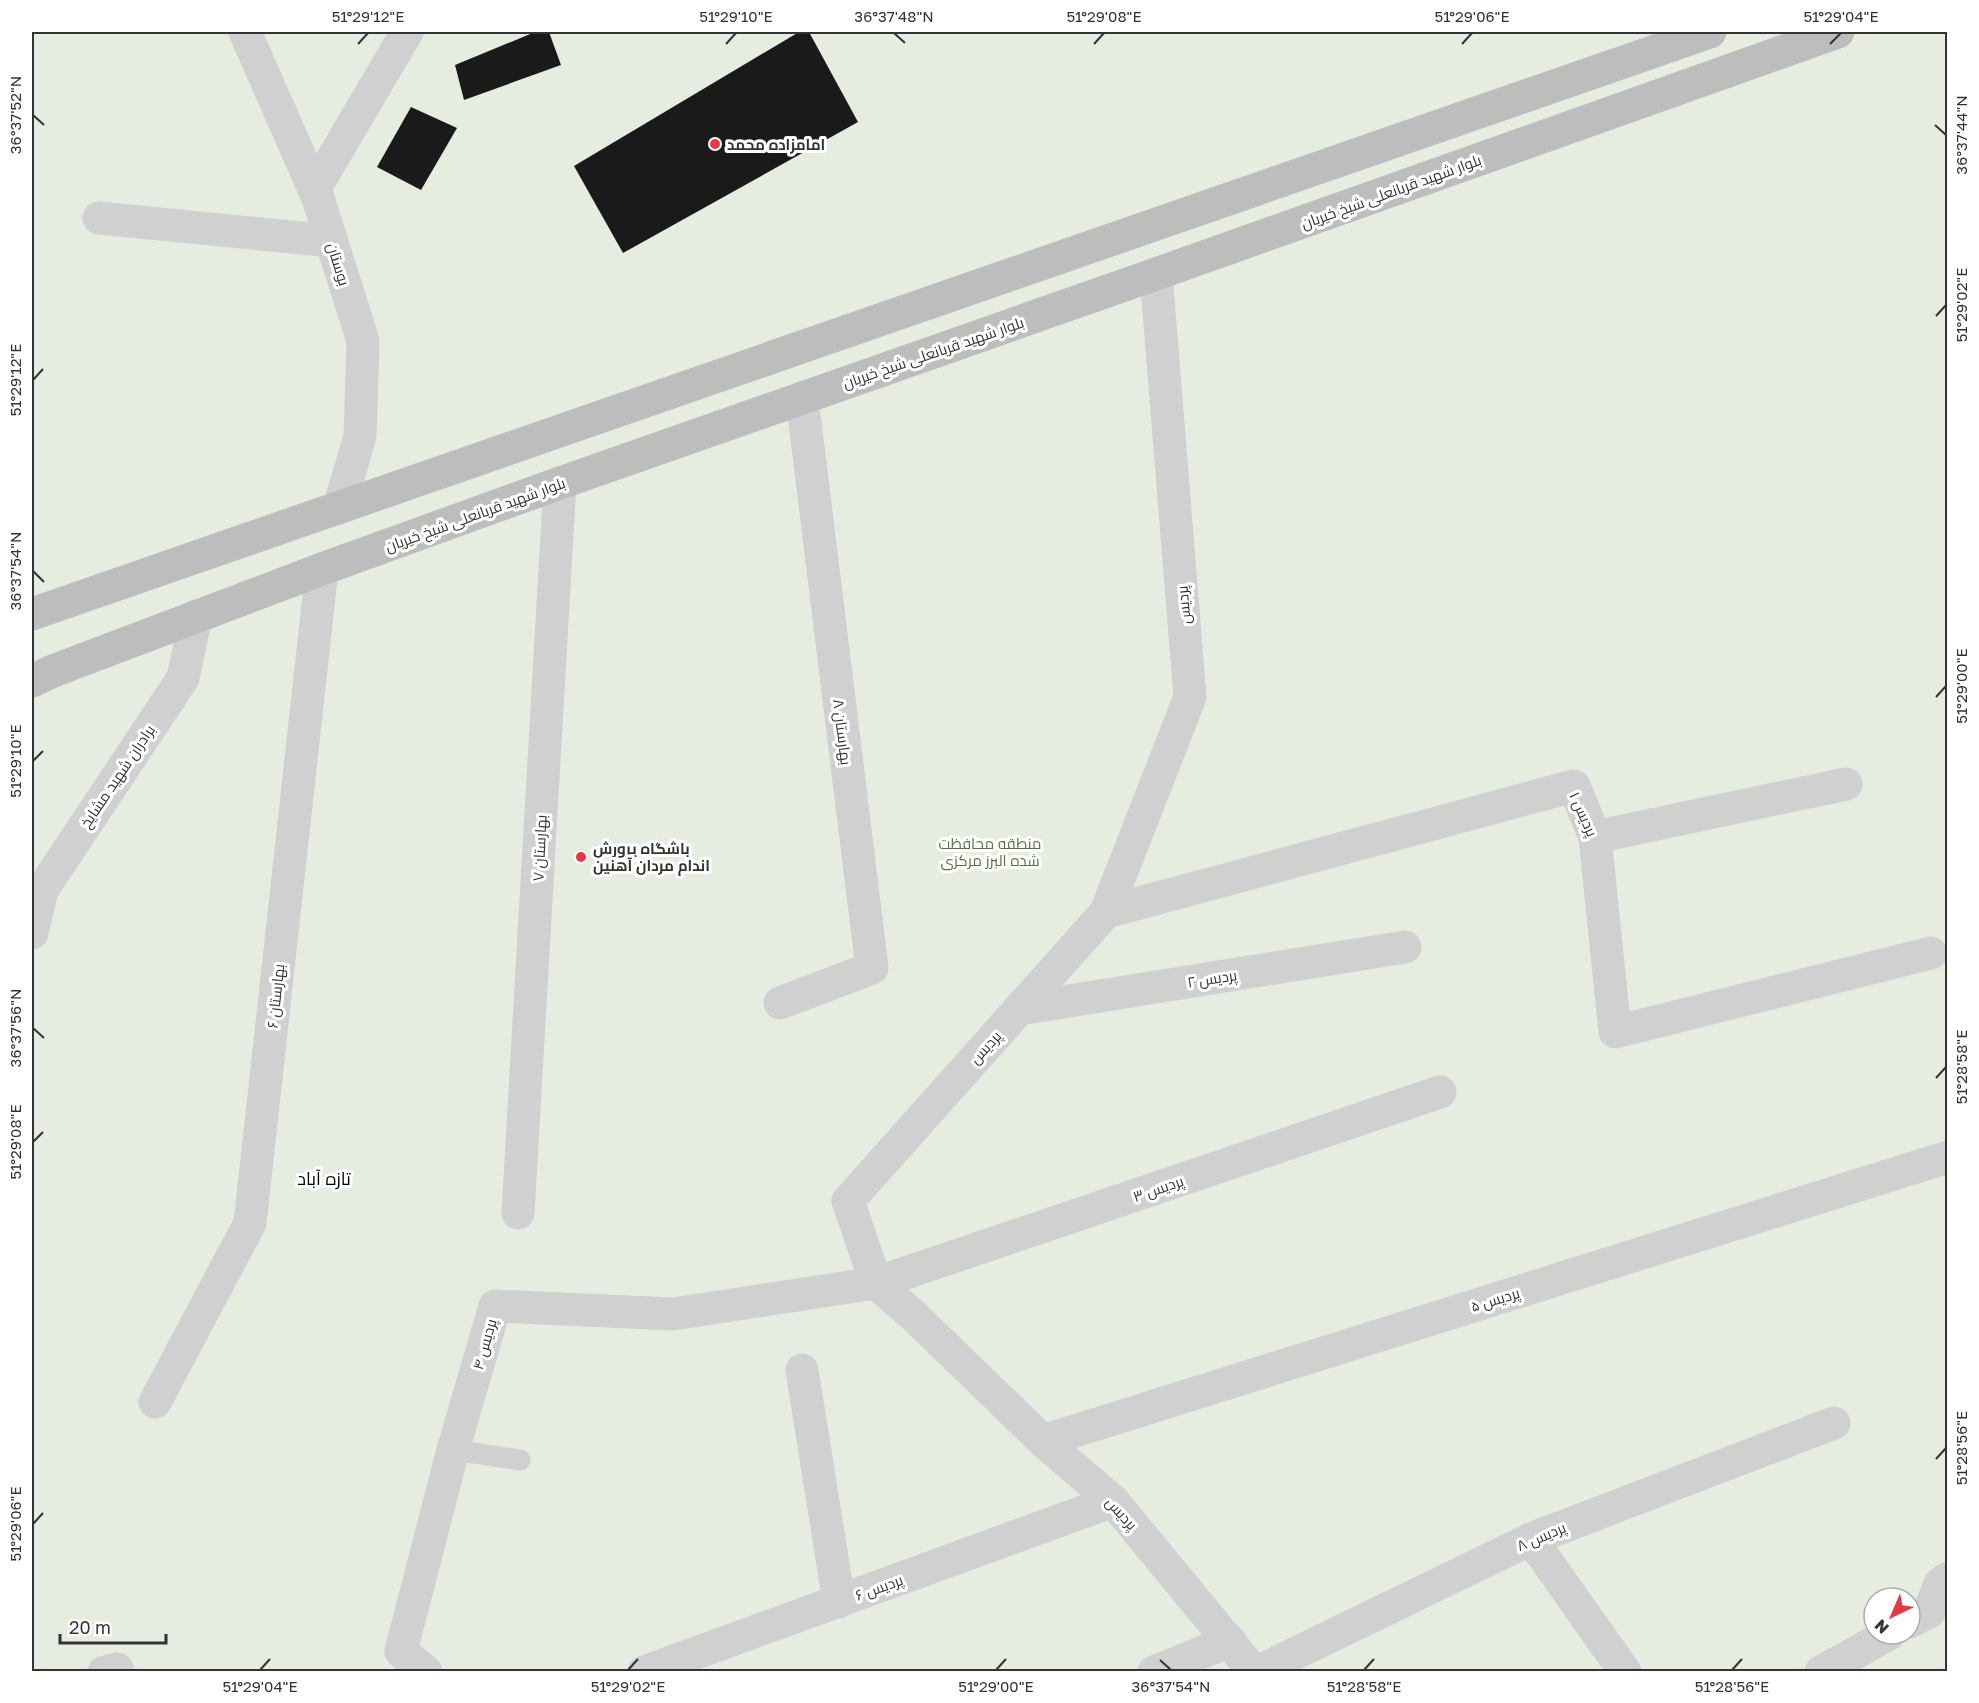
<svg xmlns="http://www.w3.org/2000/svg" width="1979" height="1703" font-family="'Golos Text',Cairo,sans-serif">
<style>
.green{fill:#e6ecdf;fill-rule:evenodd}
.building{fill:#1a1a1a}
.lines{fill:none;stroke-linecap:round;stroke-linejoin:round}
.lane{stroke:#d0d0d0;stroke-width:21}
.street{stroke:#d0d0d0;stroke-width:33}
.secondary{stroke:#bdbdbd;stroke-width:33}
.ticks{fill:none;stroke:#333;stroke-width:2}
.poi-dot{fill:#e63946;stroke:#fff;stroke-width:2}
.labels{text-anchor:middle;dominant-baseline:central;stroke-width:6;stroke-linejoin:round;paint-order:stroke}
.poi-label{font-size:15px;font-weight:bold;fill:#333;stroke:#fff;text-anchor:start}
.street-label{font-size:15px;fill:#333;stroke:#fff}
.park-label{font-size:15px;fill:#56703f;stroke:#fff}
.quarter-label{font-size:18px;fill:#000;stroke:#fff}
.neatline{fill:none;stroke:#333;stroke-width:2}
.ticks-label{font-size:15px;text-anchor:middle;fill:#333}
</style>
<rect width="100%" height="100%" fill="#fff"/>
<path class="green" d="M32 32H1947V1671L32 1672ZM1874 1598H1910V1634H1874Z"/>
<g class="building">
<path d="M535 32H549L561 65 464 100 455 65Z"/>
<path d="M799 32H809L858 122 623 253 574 166Z"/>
<path d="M411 107 457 128 421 190 377 167Z"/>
</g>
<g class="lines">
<path class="lane" d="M453 1450 520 1460"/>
<g class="street">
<path d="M245 32 318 198 363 341 360 436 339 508"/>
<path d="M314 190 407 32"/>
<path d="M99 218 332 241"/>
<path d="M1156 274 1190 697 1106 912 848 1201 876 1283 914 1316 1043 1441 1113 1501 1254 1672"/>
<path d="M1595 837 1846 784"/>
<path d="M1106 912 1574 786 1595 837 1615 1032 1931 953"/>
<path d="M32 933 42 890 183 678 196 616"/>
<path d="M780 1003 872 968 802 398"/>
<path d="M1019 1009 1405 947"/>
<path d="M518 1213 560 483"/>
<path d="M802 1370 839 1602"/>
<path d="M155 1402 250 1223 322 569"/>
<path d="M1043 1441 1948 1157"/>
<path d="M1531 1539 1625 1672"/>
<path d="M1910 1622 1929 1612 1940 1584 1948 1578"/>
<path d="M104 1672 117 1669 118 1672"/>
<path d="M426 1672 401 1651 453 1450 495 1306 673 1314 876 1283 1440 1092"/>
<path d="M644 1672 1113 1501"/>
<path d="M1154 1672 1230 1641"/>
<path d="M1257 1672 1531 1539 1834 1423"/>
<path d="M1821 1672 1889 1634"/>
</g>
<g class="secondary">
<path d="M32 614 1710 32"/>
<path d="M32 681 53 671 322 569 560 483 1156 274 1838 32"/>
</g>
</g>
<path class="ticks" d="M894 33 905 43M358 44 368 33M726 44 736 33M1094 44 1104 33M1462 44 1472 33M1830 44 1841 33M33 115 44 125M1935 125 1946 135M1936 316 1946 305M33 380 43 369M33 571 44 582M1936 697 1946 686M33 761 43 751M33 1028 44 1038M1936 1078 1946 1067M33 1142 43 1132M1936 1459 1946 1448M33 1524 43 1513M1160 1660 1171 1670M260 1670 270 1659M628 1670 638 1659M996 1670 1006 1659M1364 1670 1374 1659M1732 1670 1742 1659"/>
<g class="poi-dot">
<circle cx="715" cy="144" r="6"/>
<circle cx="581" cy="857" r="6"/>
</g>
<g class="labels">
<g class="poi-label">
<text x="727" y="144">امامزاده محمد</text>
<text x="593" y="848">باشگاه پرورش<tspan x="593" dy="17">اندام مردان آهنین</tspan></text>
</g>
<g class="street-label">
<text transform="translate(1391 191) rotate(-20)">بلوار شهید قربانعلی شیخ خیریان</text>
<text transform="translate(339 264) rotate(73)">بوستان</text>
<text transform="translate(933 352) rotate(-19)">بلوار شهید قربانعلی شیخ خیریان</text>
<text transform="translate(475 514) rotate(-20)">بلوار شهید قربانعلی شیخ خیریان</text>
<text transform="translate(1183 605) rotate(-95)">پردیس</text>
<text transform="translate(843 732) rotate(83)">بهارستان ۸</text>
<text transform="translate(117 776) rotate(-56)">برادران شهید مشایخ</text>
<text transform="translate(1584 814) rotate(66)">پردیس ۱</text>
<text transform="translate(539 848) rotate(-87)">بهارستان ۷</text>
<text transform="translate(1212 978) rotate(-9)">پردیس ۲</text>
<text transform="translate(275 996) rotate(-84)">بهارستان ۶</text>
<text transform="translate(985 1047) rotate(-48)">پردیس</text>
<text transform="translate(1158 1188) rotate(-19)">پردیس ۳</text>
<text transform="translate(1495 1299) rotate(-17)">پردیس ۵</text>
<text transform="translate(484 1344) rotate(-74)">پردیس ۴</text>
<text transform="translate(1122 1513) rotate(48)">پردیس</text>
<text transform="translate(1541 1536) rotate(-23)">پردیس ۸</text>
<text transform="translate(879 1587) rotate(-20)">پردیس ۶</text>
</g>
<g class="park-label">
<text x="990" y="843">منطقه محافظت<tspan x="990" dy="17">شده البرز مرکزی</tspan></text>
</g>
<g class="quarter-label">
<text x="324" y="1178">تازه آباد</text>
</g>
</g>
<rect width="1979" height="1703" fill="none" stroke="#ffffff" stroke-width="66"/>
<g transform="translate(1892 1616) rotate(224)"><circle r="28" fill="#ffffff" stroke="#adadad" stroke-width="1.5"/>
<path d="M0-4.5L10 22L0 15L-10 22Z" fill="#e63946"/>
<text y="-9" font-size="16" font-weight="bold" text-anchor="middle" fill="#333333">N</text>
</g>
<path d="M60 1634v9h106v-9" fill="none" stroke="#333333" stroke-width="3"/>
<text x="69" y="1634" font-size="18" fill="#333333" stroke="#ffffff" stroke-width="4.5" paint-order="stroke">20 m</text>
<rect x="33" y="33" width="1913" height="1637" class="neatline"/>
<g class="ticks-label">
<text x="368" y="22">51°29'12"E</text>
<text x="736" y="22">51°29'10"E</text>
<text x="894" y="22">36°37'48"N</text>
<text x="1104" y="22">51°29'08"E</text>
<text x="1472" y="22">51°29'06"E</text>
<text x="1841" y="22">51°29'04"E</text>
<text transform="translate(16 115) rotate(-90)" y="5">36°37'52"N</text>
<text transform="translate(1962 135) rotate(-90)" y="5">36°37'44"N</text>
<text transform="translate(1962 305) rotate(-90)" y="5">51°29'02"E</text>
<text transform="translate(16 380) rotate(-90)" y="5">51°29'12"E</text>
<text transform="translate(16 571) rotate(-90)" y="5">36°37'54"N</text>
<text transform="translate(1962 686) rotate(-90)" y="5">51°29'00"E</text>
<text transform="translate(16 761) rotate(-90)" y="5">51°29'10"E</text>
<text transform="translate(16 1028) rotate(-90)" y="5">36°37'56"N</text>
<text transform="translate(1962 1067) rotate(-90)" y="5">51°28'58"E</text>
<text transform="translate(16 1142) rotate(-90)" y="5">51°29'08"E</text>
<text transform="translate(1962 1448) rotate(-90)" y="5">51°28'56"E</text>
<text transform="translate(16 1524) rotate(-90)" y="5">51°29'06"E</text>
<text x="260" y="1692">51°29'04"E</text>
<text x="628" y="1692">51°29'02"E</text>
<text x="996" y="1692">51°29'00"E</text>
<text x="1171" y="1692">36°37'54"N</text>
<text x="1364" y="1692">51°28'58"E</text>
<text x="1732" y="1692">51°28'56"E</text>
</g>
</svg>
